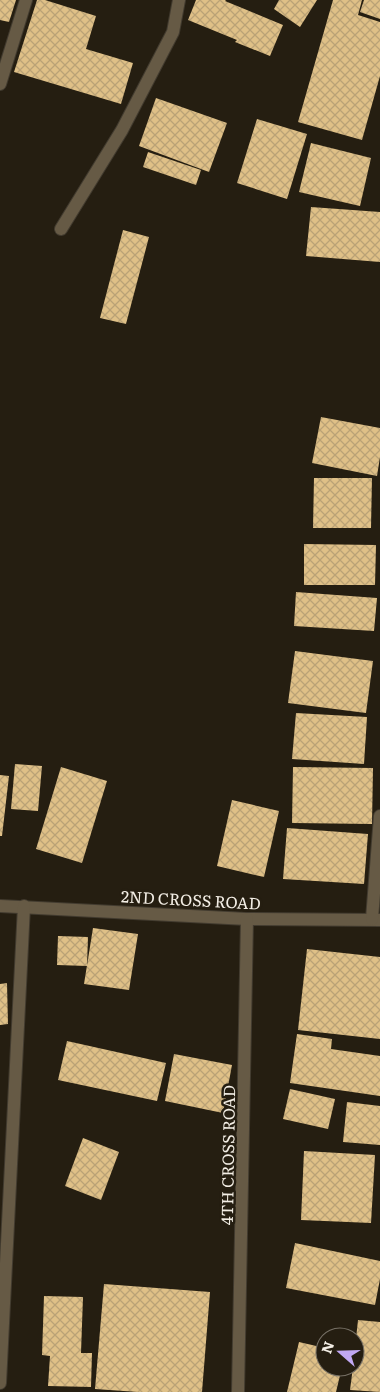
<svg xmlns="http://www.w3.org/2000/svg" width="380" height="1392" font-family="Literata,serif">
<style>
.building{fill:url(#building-cross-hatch)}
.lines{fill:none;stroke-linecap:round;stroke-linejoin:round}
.minor-casing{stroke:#423b2f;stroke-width:14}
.minor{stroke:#665a45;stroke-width:12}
.labels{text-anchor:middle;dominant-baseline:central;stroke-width:5;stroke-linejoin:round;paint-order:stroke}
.street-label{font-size:16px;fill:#f3eee5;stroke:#251e11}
</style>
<defs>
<pattern id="building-cross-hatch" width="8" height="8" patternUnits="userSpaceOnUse" patternTransform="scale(1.25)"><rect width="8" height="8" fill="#dfc087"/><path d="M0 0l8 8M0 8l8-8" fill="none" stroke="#baa276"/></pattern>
</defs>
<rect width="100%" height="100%" fill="#251e11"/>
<g class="building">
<path d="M0 0H16L9 22 0 20Z"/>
<path d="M37 0H45L96 16 86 49 133 63 121 104 14 72Z"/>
<path d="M196 0H226L225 1 283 25 270 56 235 42 237 40 188 20Z"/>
<path d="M279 0H317L300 27 274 9Z"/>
<path d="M333 0H362L358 15 380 22V76L362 140 298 122Z"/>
<path d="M364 0H380V19L360 12Z"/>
<path d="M156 98 227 123 209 172 139 146Z"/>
<path d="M257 119 307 134 287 199 237 183Z"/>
<path d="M311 143 371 158 360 206 299 192Z"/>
<path d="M148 152 201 170 196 185 143 167Z"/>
<path d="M311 207 380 212V262L306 256Z"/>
<path d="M123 230 149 237 126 324 100 318Z"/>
<path d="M321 417 380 428V457L377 476 312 463Z"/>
<path d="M314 478H372L371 528H313Z"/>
<path d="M304 544 376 545 375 585H304Z"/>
<path d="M296 592 377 598 374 631 294 626Z"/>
<path d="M295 651 373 661 366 713 288 703Z"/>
<path d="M296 713 367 717 364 764 292 759Z"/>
<path d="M15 764 42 766 38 811 11 809Z"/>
<path d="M61 767 107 781 82 863 36 849Z"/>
<path d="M293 767 373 768 372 824 292 823Z"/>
<path d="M0 775 9 776 2 836H0Z"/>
<path d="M232 800 279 811 264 877 217 866Z"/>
<path d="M287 828 368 834 364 884 283 879Z"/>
<path d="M93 928 138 934 129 990 84 984Z"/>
<path d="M58 936 88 937 87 966 57 965Z"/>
<path d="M307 949 380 957V1039L298 1030Z"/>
<path d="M7 983 8 1024 0 1025V984Z"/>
<path d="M297 1034 332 1039 331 1049 380 1056V1096L290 1083Z"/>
<path d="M67 1041 166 1063 157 1101 58 1080Z"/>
<path d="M174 1054 232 1065 223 1113 165 1101Z"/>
<path d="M290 1089 335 1099 328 1129 283 1119Z"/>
<path d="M347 1102 380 1106V1145L343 1142Z"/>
<path d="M83 1138 119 1152 101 1200 65 1186Z"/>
<path d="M304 1151 375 1155 371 1223 301 1220Z"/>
<path d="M295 1243 380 1261V1279L375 1305 286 1288Z"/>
<path d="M104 1284 210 1292 202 1392H138L95 1389Z"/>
<path d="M44 1296 83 1297 81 1353H92L91 1387 48 1386 50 1356 42 1355Z"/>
<path d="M358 1320 380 1322V1392L350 1390 353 1367H355V1348Z"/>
<path d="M299 1342 325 1348V1367H342L336 1392H287Z"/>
</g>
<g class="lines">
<g class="minor-casing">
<g id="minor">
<path d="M0 84 26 0"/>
<path d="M61 229 122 130 173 32 179 0"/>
<path d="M0 906 247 919 380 920"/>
<path d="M372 919 380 816"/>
<path d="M0 1383 24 906"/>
<path d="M238 1392 247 919"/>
</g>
</g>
<use href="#minor" class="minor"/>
</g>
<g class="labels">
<g class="street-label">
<text transform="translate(191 899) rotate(3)">2ND CROSS ROAD</text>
<text transform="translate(227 1155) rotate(-89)">4TH CROSS ROAD</text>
</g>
</g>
<g transform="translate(340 1352) rotate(290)"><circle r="24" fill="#251e11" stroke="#777166"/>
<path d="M0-4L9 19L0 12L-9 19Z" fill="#c1a8f3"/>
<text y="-8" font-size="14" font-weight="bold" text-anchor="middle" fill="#f3eee5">N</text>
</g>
</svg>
